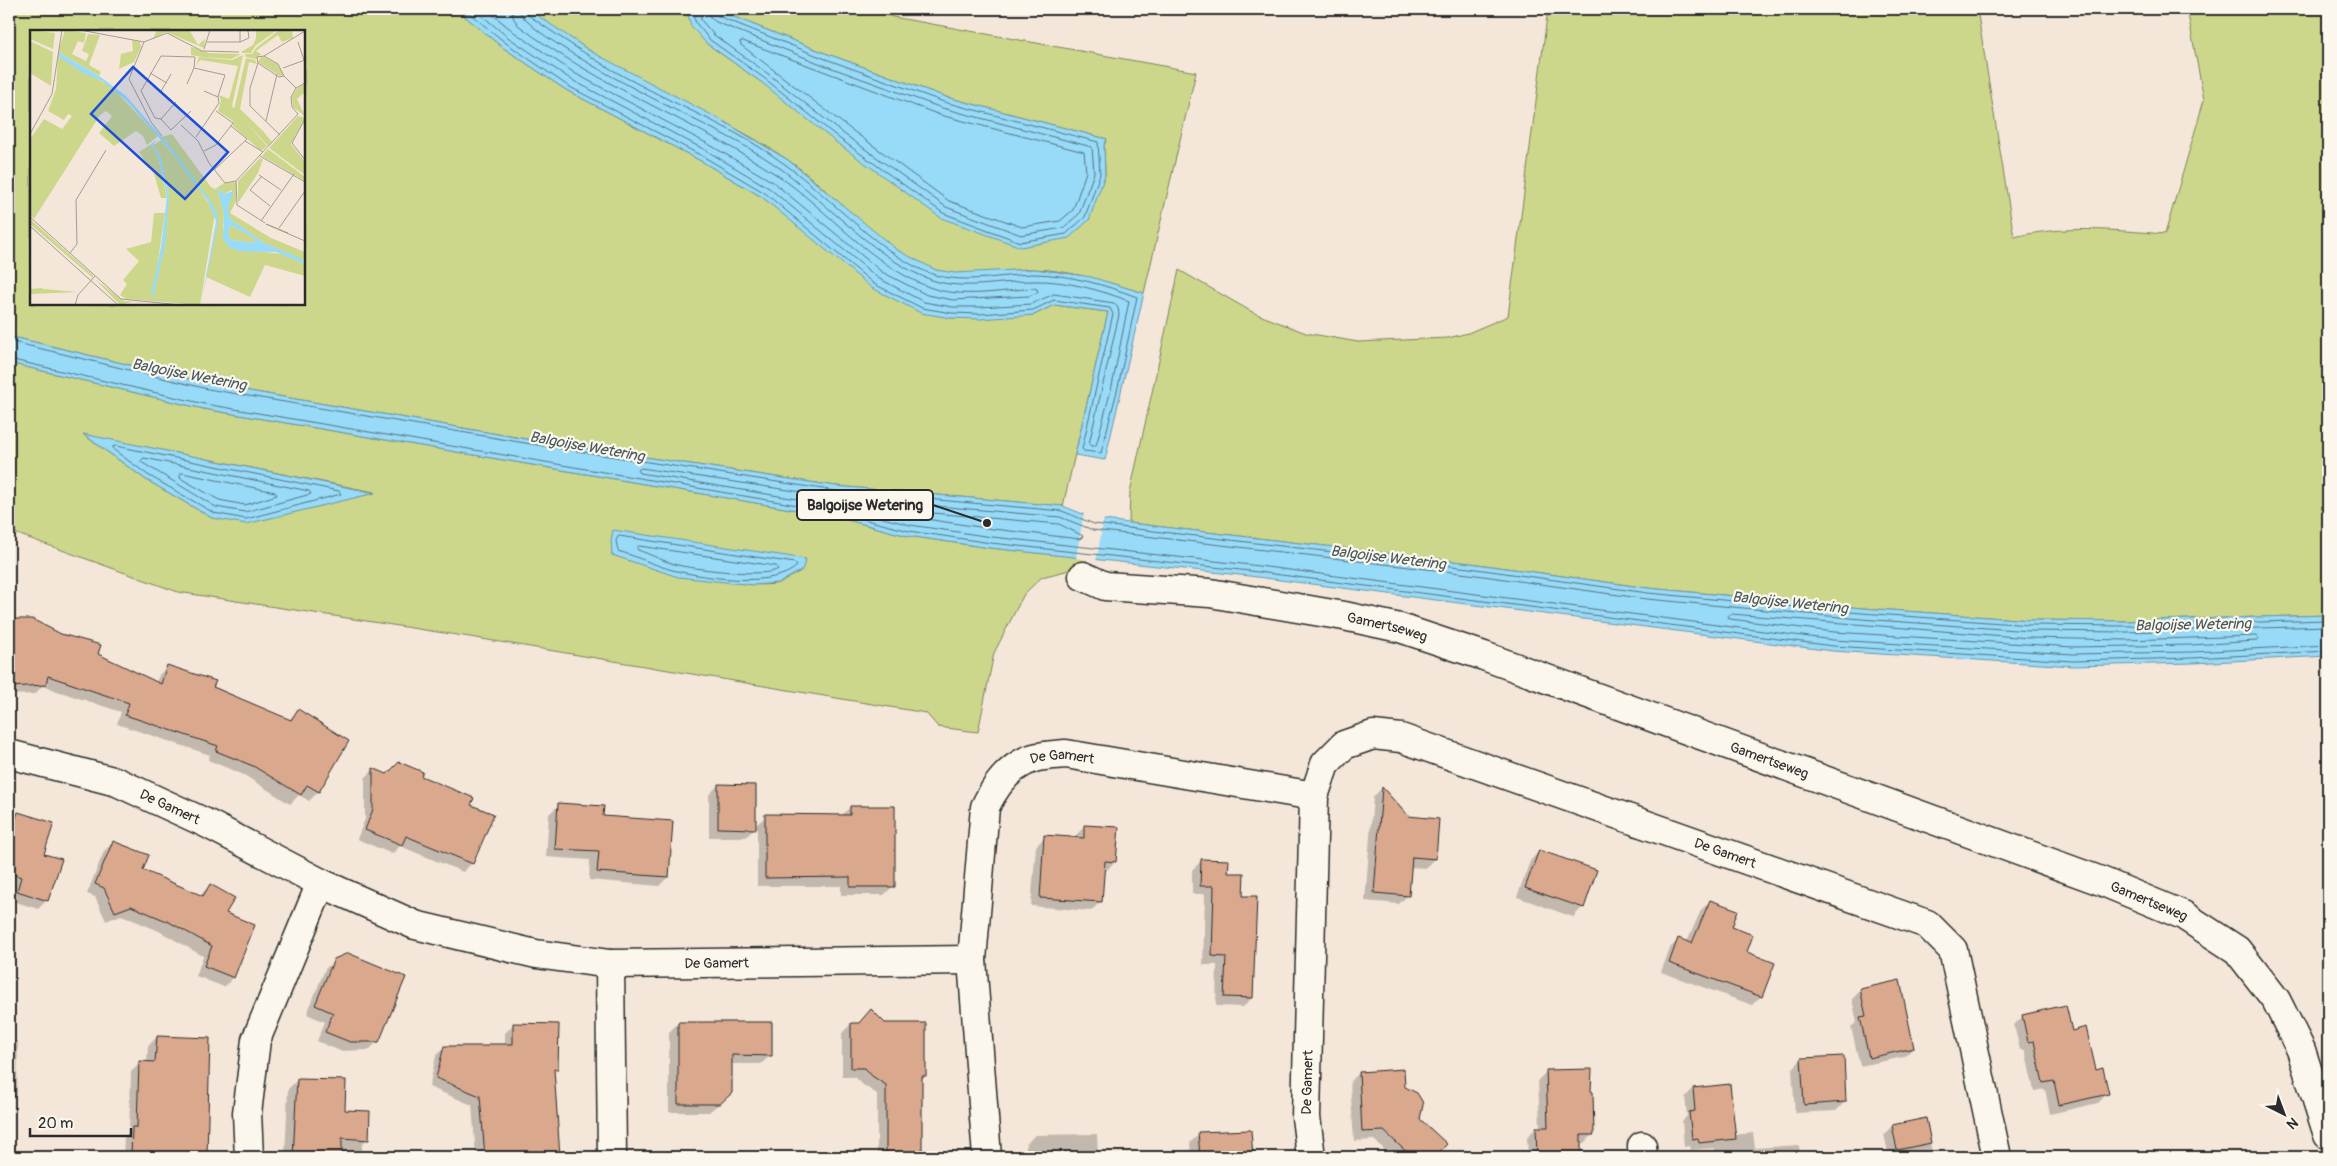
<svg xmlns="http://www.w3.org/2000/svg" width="2337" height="1166" font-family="Pangolin,sans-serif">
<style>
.green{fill:#ccd78b;stroke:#7c815b;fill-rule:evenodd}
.water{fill:#97dbf9;stroke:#6c95a7}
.pier{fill:#f4e7d9}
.shadow{fill:#0003}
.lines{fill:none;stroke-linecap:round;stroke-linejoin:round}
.shore{stroke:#56717d;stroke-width:1}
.building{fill:#daa88d;stroke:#2b2b2b}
.minor-casing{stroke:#2b2b2b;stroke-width:31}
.minor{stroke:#fbf7ec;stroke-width:28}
.labels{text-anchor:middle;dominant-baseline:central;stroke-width:4.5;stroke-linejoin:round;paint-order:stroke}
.street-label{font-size:14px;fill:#2b2b2b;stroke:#fbf7ec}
.water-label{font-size:15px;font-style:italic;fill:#46575e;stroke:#fbf7ec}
.inset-road{fill:none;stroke:#a49c93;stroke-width:1}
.view{fill:#1d4ed8;fill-opacity:0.15;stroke:#1d4ed8;stroke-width:2.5}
.inset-edge{fill:none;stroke:#2b2b2b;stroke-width:2.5}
.leader{fill:none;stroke:#2b2b2b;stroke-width:2}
.callout-dot{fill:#2b2b2b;stroke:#fbf7ec;stroke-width:2}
.callout{fill:#fbf7ec;stroke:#2b2b2b;stroke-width:2}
.callout-label{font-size:15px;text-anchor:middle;font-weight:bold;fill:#2b2b2b}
</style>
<rect width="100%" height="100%" fill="#f4e7d9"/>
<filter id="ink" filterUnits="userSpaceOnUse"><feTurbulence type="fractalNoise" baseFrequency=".02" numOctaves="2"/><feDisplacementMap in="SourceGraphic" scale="10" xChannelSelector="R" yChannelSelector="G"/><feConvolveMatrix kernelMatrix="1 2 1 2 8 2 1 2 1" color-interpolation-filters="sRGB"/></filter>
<g filter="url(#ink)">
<g class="green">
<path d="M9 9H456L502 47 566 90 701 161 762 197 810 235 951 318 1034 315 1054 305 1108 312 1063 506 836 486 532 440 209 384 9 336ZM31 31H304V304H31Z"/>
<path d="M528 9H694L687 12 706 43 761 82 1105 175 1104 145 1107 139 946 97 825 53 714 9H866L893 17 1196 72 1144 293C1109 283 1071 270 1034 269 1002 269 967 280 936 270 884 253 834 192 788 160 743 129 691 106 643 81 602 60 565 35 528 9Z"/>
<path d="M1548 9H1977L2014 237C2064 225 2113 230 2165 234L2204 100 2187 9H2328V615L2126 621 2030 620 1862 608 1648 588 1470 563 1129 523 1130 492 1179 270 1254 313 1306 333 1358 342 1448 338 1468 333 1508 316Z"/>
<path d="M9 363 204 409 832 516 908 536 990 548 1087 558 1085 566 1042 577 1024 594 994 653 978 732 938 727 926 713 470 637 178 592 9 531ZM84 435 374 492 373 493 315 506 212 518 145 479ZM613 555 802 570C795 574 787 580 779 583 748 592 646 565 613 555Z"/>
</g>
<g class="water">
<path d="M456 9H528L590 51 723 121 788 160 897 250 936 270 955 273 1034 269 1058 272 1091 277 1144 293 1105 460 1075 455 1108 312 1054 305 1034 315 980 319 951 318 921 313 872 288 762 197 701 161 566 90 502 47Z"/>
<path d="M694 9H714L825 53 946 97 1107 139 1104 145 1105 175 1089 220 1069 238 1021 247 941 218 837 143 761 82 706 43 691 26 687 12Z"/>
<path d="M9 336 209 384 532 440 836 486 1063 506 1095 519 1470 563 1648 588 1862 608 2030 620 2126 621 2328 615V656L2193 663 2073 666 1832 651 1249 576 990 548 908 536 832 516 204 409 9 363Z"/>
<path d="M83 434 375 493 246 524 212 518 145 479Z"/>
<path d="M613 530 806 559 802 570 779 583 753 585 678 577 612 555 611 540Z"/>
</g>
<path class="pier" d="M1084 512 1104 518 1096 562 1076 558Z"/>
<g class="shadow">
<path d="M9 618 97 655 156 683 159 675 168 666 289 720 298 711 347 741 318 792 309 801 299 795 290 804 244 775 208 760 210 755 117 724 121 712 42 686 35 694 9 695Z"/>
<path d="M374 769 387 776 420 777 470 806 472 863 463 872 400 846 392 854 357 839 365 819V778Z"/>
<path d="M718 785 755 826 766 816H841L850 807 893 886 884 895H841V886H757V826L746 837H709V795Z"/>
<path d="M1382 788 1408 818 1435 859 1426 868 1410 867 1408 895 1399 904 1365 901 1373 797Z"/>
<path d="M559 805 602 817 668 877 659 886 589 880 590 860 546 857 549 814Z"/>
<path d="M18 813 42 855 47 900 38 909 9 900 13 886 9 885V823Z"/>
<path d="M1085 826 1115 861 1106 871 1103 870 1100 902 1091 911 1031 906 1036 846 1045 837 1076 839V835Z"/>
<path d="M114 842 142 870 200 896 210 885 225 914 254 925 233 978 224 987 196 976 203 956 159 931 121 915 106 921 95 897 87 894 104 851Z"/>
<path d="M1539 851 1595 871 1582 908 1573 917 1517 897 1530 861Z"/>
<path d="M1202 860 1227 874 1252 998 1243 1007 1216 1006 1217 965H1203L1205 894H1192V870Z"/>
<path d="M1710 901 1745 953 1761 996 1752 1005 1661 972 1670 948 1679 939 1687 942 1701 910Z"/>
<path d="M9 946H11V983L9 985Z"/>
<path d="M335 960 378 1041 369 1050 340 1051 317 1041 325 1022 307 1014 325 969Z"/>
<path d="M1861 990 1913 1048 1904 1057 1860 1066 1851 1027 1857 1022 1852 999Z"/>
<path d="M2023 1016 2071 1032 2107 1094 2098 1103 2050 1114 2045 1089 2034 1091 2025 1050H2020L2014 1025Z"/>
<path d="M678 1023 771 1055 761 1064H730L721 1102 709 1112H669V1032Z"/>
<path d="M851 1024 925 1076 921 1080V1152L916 1157H877V1094L863 1085 855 1077H842V1033Z"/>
<path d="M513 1025 557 1068 553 1072 559 1157H476L472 1105 429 1087 436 1056 445 1047H486L488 1045H505V1033Z"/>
<path d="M157 1037 209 1039 206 1157H123L124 1137 129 1132 131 1072 140 1063H147L148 1046Z"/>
<path d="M9 1041H18L17 1095 9 1103Z"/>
<path d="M1801 1060 1845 1102 1836 1111 1795 1113 1792 1069Z"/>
<path d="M1547 1071 1589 1092 1593 1134 1584 1143H1580V1157H1528L1527 1137 1536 1128H1540L1538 1080Z"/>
<path d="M1359 1073 1404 1088 1419 1119 1446 1144 1433 1157H1393L1374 1140 1354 1141 1350 1082Z"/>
<path d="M297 1080 344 1111 367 1139 362 1144V1157H285L288 1089Z"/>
<path d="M1693 1089 1734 1135 1753 1133 1755 1148 1799 1145 1800 1157H1715L1714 1148 1691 1150 1690 1146 1684 1147 1682 1121 1687 1116 1685 1097Z"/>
<path d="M1925 1119 1933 1157H1889L1884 1134 1892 1126Z"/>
<path d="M1250 1131 1251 1157H1191L1190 1143 1199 1134Z"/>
<path d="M1097 1134 1098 1157H1026V1144L1035 1135Z"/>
</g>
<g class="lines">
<g class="shore">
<path d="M464 9 506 43 568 86 704 157 765 193 874 284 922 308 952 313 980 314 1033 310 1054 300 1110 308 1113 314 1082 449 1084 451 1101 453 1118 387 1137 297C1105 285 1068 274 1033 274 1001 275 967 284 935 275 886 260 829 196 786 165 742 132 689 111 640 85 601 65 564 40 528 15L525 9"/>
<path d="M474 9 509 38 572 80 707 151 769 188 878 278 924 302 952 307H980L1031 304 1054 294 1114 303 1118 308 1119 315 1089 444 1091 446H1096L1112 386 1129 301C1100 290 1065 280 1034 281 1001 281 964 291 932 280 881 263 828 204 784 171 757 151 725 135 695 120 668 106 520 33 519 9"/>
<path d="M486 9 514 32 576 74 710 145 773 182 882 272 927 295 953 300 1029 296 1038 292 1037 289 1034 288C1002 291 960 299 929 287 869 264 829 210 777 175 693 120 598 86 518 25L513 17 512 9"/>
<path d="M695 9 693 15 696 23 710 40 764 78 840 139 943 213 1020 242 1066 234 1085 217 1100 174 1098 142 944 102 823 58 718 16 714 9"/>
<path d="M701 9V20L714 35 767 73 844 134 946 207 1021 235 1063 228 1079 214 1094 173 1092 147 942 108 821 64 716 22 710 17 708 9"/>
<path d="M743 41 940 115 1084 152 1086 172 1073 210 1060 221 1022 227 949 201 849 128 741 45 740 42Z"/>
<path d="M9 341 208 389 531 444 836 491 1062 511 1094 524 1469 568 1648 593 1861 613 2030 625 2126 626 2328 620"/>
<path d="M9 359 205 404 832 511 909 531 991 543 1250 571 1833 646 2073 661 2192 658 2328 651"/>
<path d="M116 446 339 491 341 494 246 519 214 513 148 475 114 450 113 447Z"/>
<path d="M144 458 309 491 311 494 245 512 216 507 141 462Z"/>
<path d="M182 473 275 492 277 495 245 505 219 500 180 478V475Z"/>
<path d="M909 511 1059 524 1083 536 1080 539 993 529 912 517 907 515Z"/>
<path d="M619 536 795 563 797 566C774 588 711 578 681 572 660 568 639 557 618 551L616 541Z"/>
<path d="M639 546 776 566 778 569C768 578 698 569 682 566 667 563 652 555 638 550L637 548Z"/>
<path d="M1731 614 2029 638 2126 640 2257 636 2259 638 2257 641 2192 645 2073 647 1834 632 1730 619 1728 617Z"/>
<path d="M2328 626 2126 632 2030 631 1861 619 1647 599 1469 574 1093 530 1060 517 835 497 641 468 638 470 640 473 833 505 910 525 992 537 1251 565 1833 640 2073 654 2192 652 2328 645"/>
</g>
</g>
<g class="building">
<path d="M9 619H32L61 634 101 645 98 654 161 684 167 665 216 681 213 687 291 720 298 709 349 741 319 792 307 785 301 795 253 766 216 751 218 746 125 715 129 703 48 676 46 685 9 687Z"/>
<path d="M399 762 423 772 421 776 474 798 471 805 494 814 473 864 406 836 402 845 365 830 373 809V768L387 774Z"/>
<path d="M718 784 756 785V829L718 828Z"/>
<path d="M1382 787 1408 816 1439 819 1436 859 1412 857 1409 896 1374 893Z"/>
<path d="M558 803 604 806 603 816 673 821 669 877 597 872 599 851 555 849Z"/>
<path d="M850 806H895V887H850V877L765 878V814L850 815Z"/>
<path d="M18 812 54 823 44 854 62 859 48 901 17 891 21 877 9 873V840Z"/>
<path d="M1084 825 1119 827 1116 862 1105 861 1102 902 1040 898 1044 835 1084 838Z"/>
<path d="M113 841 149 855 143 870 203 896 210 884 235 898 226 913 255 925 234 978 204 966 212 946 169 922 131 906 115 912 104 888 95 884Z"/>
<path d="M1539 850 1597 870 1584 908 1525 888Z"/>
<path d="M1201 859 1229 860 1228 873H1244L1243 896H1257L1253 998 1224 997 1226 957 1212 956 1214 886H1200Z"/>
<path d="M1710 900 1738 910 1732 927 1753 935 1747 952 1775 963 1762 997 1669 963 1678 938 1692 943Z"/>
<path d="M348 953 406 977 379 1042H350L325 1032 333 1013 315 1005 334 959Z"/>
<path d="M1900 980 1914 1048 1869 1058 1860 1017 1866 1016 1860 989Z"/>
<path d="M2066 1005 2072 1031 2086 1027 2096 1070 2103 1068 2109 1094 2059 1105 2054 1081 2043 1083 2034 1041 2028 1042 2022 1015Z"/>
<path d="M871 1009 885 1023H926V1076H922V1153H886V1085L872 1076 865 1068H851V1023H859Z"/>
<path d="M678 1022H772V1056L732 1055V1093L720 1104H678Z"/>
<path d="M513 1023 559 1024 558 1069H554L560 1157H485L480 1096 436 1078 444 1046H488V1044H513Z"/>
<path d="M157 1036 210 1038 207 1157 131 1156 132 1127H137L139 1061 155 1062Z"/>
<path d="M1844 1056 1846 1102 1804 1105 1801 1058Z"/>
<path d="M1404 1069 1405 1087 1417 1093 1422 1101 1423 1105 1420 1119 1447 1144 1435 1157H1412L1384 1131 1362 1132 1359 1072Z"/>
<path d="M1592 1069 1591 1091 1593 1092 1594 1135H1581V1157H1537L1536 1127H1548L1546 1070Z"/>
<path d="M297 1079 346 1080 345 1110 370 1111 369 1140 342 1138V1157H293Z"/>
<path d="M1730 1084 1736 1139 1699 1143 1698 1138 1692 1139 1689 1112 1695 1111 1693 1088Z"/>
<path d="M1926 1118 1931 1143 1897 1150 1892 1125Z"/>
<path d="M1251 1130 1253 1157H1200L1198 1132Z"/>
</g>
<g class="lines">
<g class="minor-casing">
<g id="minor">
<path id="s1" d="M1083 576 1105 586 1210 593 1344 616 1400 628 1484 656 2101 881 2183 915 2237 950 2276 1000 2301 1050 2328 1135"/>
<path id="s2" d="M9 754 117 782 208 824 321 883 415 925 536 954 610 964 972 960"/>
<path d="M610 964 612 1157"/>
<path d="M1642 1146 1643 1157"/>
<path d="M249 1157 247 1113 256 1040 321 883"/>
<path id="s3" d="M987 1157 972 960 985 807C995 786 1010 765 1034 758 1043 755 1056 755 1066 754L1314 796"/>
<path id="s4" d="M1311 1157 1306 1117 1314 796 1325 764 1344 745 1373 735 1401 738 1927 924 1953 950 1997 1157"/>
</g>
</g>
<use href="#minor" class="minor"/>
</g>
</g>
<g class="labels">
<g class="street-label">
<text stroke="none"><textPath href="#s1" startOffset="310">Gamertseweg</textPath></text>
<text stroke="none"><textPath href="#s3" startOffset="451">De Gamert</textPath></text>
<text stroke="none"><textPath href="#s1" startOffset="715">Gamertseweg</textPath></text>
<text stroke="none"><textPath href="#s2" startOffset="170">De Gamert</textPath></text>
<text stroke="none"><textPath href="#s4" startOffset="825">De Gamert</textPath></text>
<text stroke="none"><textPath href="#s1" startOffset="1120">Gamertseweg</textPath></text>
<text stroke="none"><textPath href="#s2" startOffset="748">De Gamert</textPath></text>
<text stroke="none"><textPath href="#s4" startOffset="75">De Gamert</textPath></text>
</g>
<g class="water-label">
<text transform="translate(189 375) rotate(11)">Balgoijse Wetering</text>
<text transform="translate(587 447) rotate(10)">Balgoijse Wetering</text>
<text transform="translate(1388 558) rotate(7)">Balgoijse Wetering</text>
<text transform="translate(1790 603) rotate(6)">Balgoijse Wetering</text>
<text transform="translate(2193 625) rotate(-1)">Balgoijse Wetering</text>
</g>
</g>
<g transform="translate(30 30)">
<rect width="275" height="275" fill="#f4e7d9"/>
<path d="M0 0 25 3 23 19 0 9ZM35 0 56 3 54 13 48 11 42 24 56 31 59 24 52 21 58 4 70 5 59 35 71 42 69 46 28 22ZM127 0 160 1 168 15 175 9 174 18 136 2 123 9ZM221 0H247L225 16 221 23H213L211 22 223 15 226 8V1ZM249 0H262L263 8 252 12 248 5 226 21 231 24 226 29 216 27 215 24H222L226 18ZM102 10 110 12 111 17 104 32 89 39 91 24 103 21ZM0 11 23 22 21 56 0 43ZM161 17 179 23 211 24 201 29 172 27 161 25ZM213 25 202 76 237 116 231 121 203 96V91L188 81 191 71 189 65 199 69 208 36 170 30 166 36 169 27 202 30ZM28 26 83 58 128 106 117 115 113 106 106 101 84 116 69 103 82 86 76 81 70 85 4 189 0 185V109L14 89 32 99 42 86 38 84 34 90 18 81 26 59ZM232 26 247 34 254 45 250 46 228 32ZM216 28 225 30 227 34 219 32 210 79 233 101 242 112 238 116 204 79ZM275 54V62L267 69 275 86 263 77 262 67 267 58ZM268 86 275 88 261 114 275 132V145L239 118ZM142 104 181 157 185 159 194 153 206 152V171L200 183 241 208 275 222V231L234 213 200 189 197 181 202 160 194 164 187 158 194 184 193 199 200 218 253 224 275 234V246L235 235 220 267 176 247 187 194V183L131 107ZM131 110 161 146 185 183 170 275 96 269 90 265 97 254 93 250 109 231 96 219 121 212 124 183H135L123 266 139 166 130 125 122 116ZM120 115 128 126 137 168H131L124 144 109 122ZM238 119 275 147V151L232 126ZM230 128 233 129 228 143 208 173V151ZM0 189 63 245V248L0 194ZM200 195 224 208 225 213 201 210 198 203ZM65 249 94 271 147 275 102 272 90 275ZM11 258 14 259 48 262 0 264V259Z" fill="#ccd78b"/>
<path d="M28 22 72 48 96 66 138 114 180 170 187 183 188 191 171 275 186 191 178 171 139 119 96 70 72 51 55 44 28 26ZM127 110 122 116 130 125 139 166 135 215 123 267 121 265 131 218 137 166 128 126 120 115ZM187 158 194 164 204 161 198 177 200 189 234 213 272 229 275 234 246 222 209 221 200 218 193 209 194 184ZM200 195 224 208 225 213 201 210 198 203Z" fill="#97dbf9" fill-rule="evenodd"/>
<path class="inset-road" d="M50 0 114 12 137 3 172 21 209 22M114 12 99 49 121 92 132 106M177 12H210V0M210 12 219 8 218 1 215 0M268 12 274 30M174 19 180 0M234 26 275 1M228 33 220 58V76L250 105M164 38 195 45 188 66 189 73 166 107M253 38 275 30M120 43 137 53M254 46 248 34 234 26 227 27 228 33 249 47 254 46 266 58M157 54 164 38 165 27 131 26 111 61 125 88 131 89 141 100 161 81M174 61 188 67M130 63 141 44M131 89 146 72M275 89 262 113 275 130M236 91 247 44M151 95 168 111 179 133 195 153 206 151 268 84 262 77 261 67 266 58 275 53M0 104 22 64 32 0M215 111 233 122M174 121 186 115 203 93 186 81M230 126 275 152M184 140 217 109 201 96M229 145 251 160M232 146 220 160 240 176M206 151 207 175 235 193M0 187 91 269 151 275M231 191 264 144M0 196 88 275M249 198 275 161M258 203 236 194 275 211M40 223 47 214 46 170 76 120M45 275 48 265 65 246"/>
<path class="view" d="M103 37 198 122 155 169 61 84Z"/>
<rect width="275" height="275" class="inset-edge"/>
</g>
<path class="leader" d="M987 523L933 505"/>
<circle class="callout-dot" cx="987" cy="523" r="5"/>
<rect class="callout" x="797" y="490" width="136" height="30" rx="5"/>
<g class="callout-label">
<text x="865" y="510">Balgoijse Wetering</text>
</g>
<rect width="2337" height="1166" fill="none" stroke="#fbf7ec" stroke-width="30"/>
<rect x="15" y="15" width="2307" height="1136" fill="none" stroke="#2b2b2b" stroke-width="2" filter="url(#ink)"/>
<g transform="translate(2284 1114) rotate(138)" stroke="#fbf7ec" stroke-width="4" paint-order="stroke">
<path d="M0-4L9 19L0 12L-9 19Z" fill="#2b2b2b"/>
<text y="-8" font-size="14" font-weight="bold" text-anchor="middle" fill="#2b2b2b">N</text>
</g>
<path d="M30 1128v8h101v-8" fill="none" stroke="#2b2b2b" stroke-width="2.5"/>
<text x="38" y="1128" font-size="15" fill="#2b2b2b" stroke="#fbf7ec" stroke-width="4" paint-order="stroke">20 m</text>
</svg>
